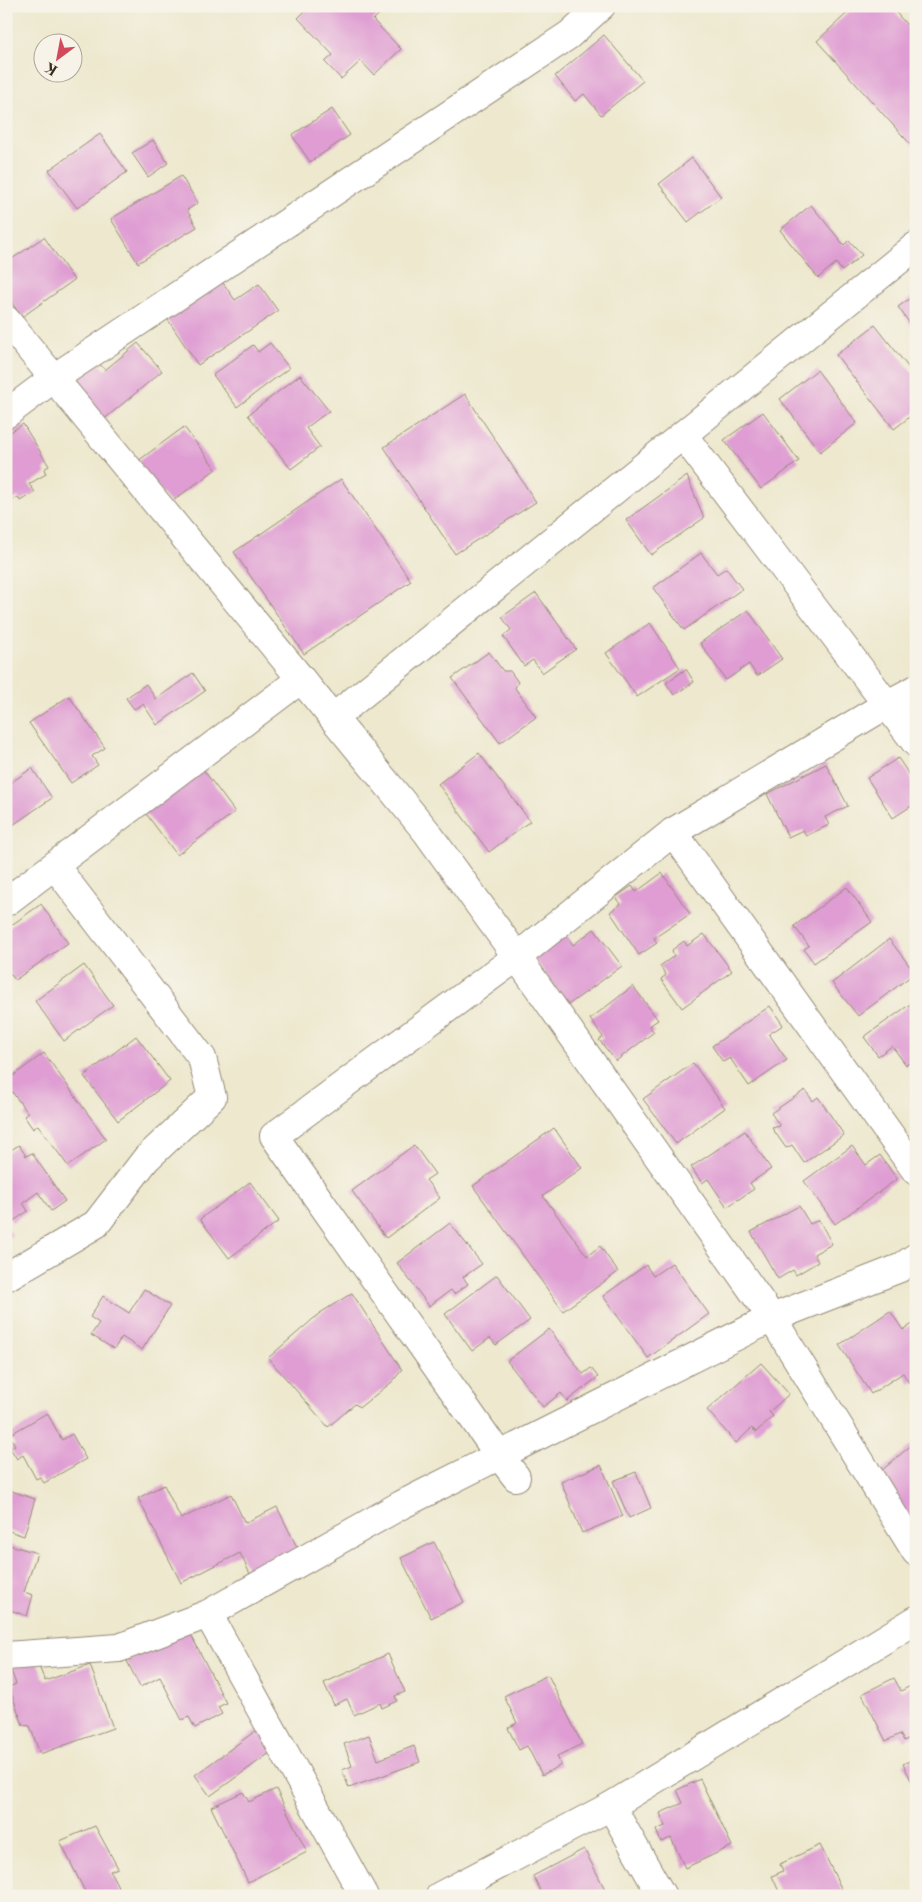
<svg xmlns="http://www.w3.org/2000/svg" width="922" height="1902" font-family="'Libre Bodoni',serif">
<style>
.building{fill:#df9dd3}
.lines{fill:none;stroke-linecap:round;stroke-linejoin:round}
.minor-casing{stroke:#948976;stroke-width:30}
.minor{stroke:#fff;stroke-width:28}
</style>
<rect width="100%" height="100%" fill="#f7f3e8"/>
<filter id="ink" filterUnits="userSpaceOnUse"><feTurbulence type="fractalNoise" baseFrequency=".02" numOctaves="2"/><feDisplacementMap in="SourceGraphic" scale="10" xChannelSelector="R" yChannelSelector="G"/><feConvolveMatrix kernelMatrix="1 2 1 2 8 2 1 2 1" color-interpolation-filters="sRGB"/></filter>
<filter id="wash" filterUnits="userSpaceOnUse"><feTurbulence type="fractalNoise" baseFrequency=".0096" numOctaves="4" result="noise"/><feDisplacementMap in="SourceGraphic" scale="20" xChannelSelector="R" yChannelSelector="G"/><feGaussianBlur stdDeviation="1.12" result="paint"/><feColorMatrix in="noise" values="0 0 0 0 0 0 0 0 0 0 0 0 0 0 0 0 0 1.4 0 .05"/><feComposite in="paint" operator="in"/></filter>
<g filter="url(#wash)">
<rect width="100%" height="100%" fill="#ede8ce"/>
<g id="blocks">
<g class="building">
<path d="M310 6H388L373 20 401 49 374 75 361 61 341 79 325 62 333 55 298 18Z"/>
<path d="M855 6H890L916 35V142L912 146 817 41Z"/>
<path d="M604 35 643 81 601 115 584 94 575 101 555 76Z"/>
<path d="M332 109 350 135 310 162 292 135Z"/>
<path d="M100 134 127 172 77 208 49 170Z"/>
<path d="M153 140 168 163 148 177 132 153Z"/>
<path d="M692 158 721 197 688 222 659 184Z"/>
<path d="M181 176 198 203 187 210 197 227 138 263 111 219Z"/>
<path d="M811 205 844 245 849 240 862 255 842 271 836 263 818 278 780 230Z"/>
<path d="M44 237 74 280 22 317 6 295V263Z"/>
<path d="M221 280 235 300 259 284 278 311 198 365 166 317Z"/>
<path d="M916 294V332L898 307Z"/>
<path d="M875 325 916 377V412L894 429 836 355Z"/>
<path d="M138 343 162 371 102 421 71 383 97 361 105 370Z"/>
<path d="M270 343 289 368 237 407 213 375 253 345 258 352Z"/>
<path d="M817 370 857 423 820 452 780 399Z"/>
<path d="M300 375 329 411 306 428 320 447 291 469 248 415Z"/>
<path d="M465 394 536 502 455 554 384 447Z"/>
<path d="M763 412 799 461 761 489 724 440Z"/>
<path d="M23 424 49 466 44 469 46 474 29 484 35 492 20 501 18 497 6 504V435Z"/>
<path d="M184 427 216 469 170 503 138 461Z"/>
<path d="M687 476 704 518 651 555 626 520Z"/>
<path d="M341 479 411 581 304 654 234 552Z"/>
<path d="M701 553 717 574 726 568 742 589 684 630 653 588Z"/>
<path d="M536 593 576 649 542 673 533 660 524 666 503 636 511 630 502 617Z"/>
<path d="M748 610 782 659 757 676 749 664 726 680 700 643Z"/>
<path d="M650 623 680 668 637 697 606 653Z"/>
<path d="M489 652 503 671H510L518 682 515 688 536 717 500 743 452 678Z"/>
<path d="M686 669 694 682 674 695 666 683Z"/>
<path d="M193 673 205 691 157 725 143 704 134 709 126 698 146 684 156 699Z"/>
<path d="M69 696 105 748 92 756 98 765 71 783 29 723Z"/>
<path d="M479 753 530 821 489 852 438 784Z"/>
<path d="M898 758 916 785V803L893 818 867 778Z"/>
<path d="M826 764 848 806 825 817 829 825 806 836 803 830 788 837 767 794Z"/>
<path d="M32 768 52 798 10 827 6 821V780L9 784Z"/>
<path d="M202 768 235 812 177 855 144 811Z"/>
<path d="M662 873 690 914 654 938 657 943 639 955 610 912 621 904 616 897 632 886 636 892Z"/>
<path d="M847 887 872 922 814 963 804 949 809 946 794 926Z"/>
<path d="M41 904 68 943 15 980 6 968V929Z"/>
<path d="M594 929 622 966 568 1005 534 958 566 935 573 945Z"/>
<path d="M704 934 732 971 682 1008 661 979 666 975 660 966 674 956 672 950 684 941 687 946Z"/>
<path d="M889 939 915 973 858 1016 832 983Z"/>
<path d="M84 965 113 1005 64 1041 35 1001Z"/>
<path d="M633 986 658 1020 649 1026 654 1032 616 1061 599 1040 603 1037 590 1019Z"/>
<path d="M916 1000V1059L906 1065 892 1046 878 1056 864 1037Z"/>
<path d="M770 1006 783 1025 769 1034 787 1060 749 1086 730 1058 723 1062 712 1046Z"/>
<path d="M136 1036 170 1081 118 1121 84 1076Z"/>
<path d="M44 1053 106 1139 68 1166 38 1125 33 1129 24 1116 28 1113 6 1084V1081Z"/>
<path d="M693 1063 725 1108 676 1144 643 1099Z"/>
<path d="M805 1090 813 1101 818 1097 844 1135 804 1163 792 1145 786 1148 772 1128 780 1126 771 1113Z"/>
<path d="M554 1128 582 1168 543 1196 587 1256 600 1246 618 1272 563 1311 473 1186Z"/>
<path d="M745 1131 771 1169 750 1183 754 1189 727 1207 708 1179 702 1183 691 1167Z"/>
<path d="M19 1145 26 1156 32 1153 65 1201 51 1211 38 1192 23 1203 28 1211 12 1222 6 1214V1153Z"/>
<path d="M414 1145 435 1174 426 1180 440 1198 386 1238 352 1191Z"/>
<path d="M852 1146 866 1165 880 1155 897 1179 835 1224 804 1181Z"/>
<path d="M250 1182 279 1221 229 1258 200 1219Z"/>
<path d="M799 1206 810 1224 819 1220 832 1244 814 1254 818 1262 796 1275 793 1270 778 1279 751 1232Z"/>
<path d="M450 1223 482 1264 463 1277 468 1284 454 1294 451 1290 429 1306 397 1263Z"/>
<path d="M6 1226 12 1235 6 1239Z"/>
<path d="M672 1263 709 1314 648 1358 603 1296 646 1265 653 1276Z"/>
<path d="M497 1275 530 1320 496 1345 490 1338 472 1351 445 1314Z"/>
<path d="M144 1289 170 1306 142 1350 122 1337 114 1349 91 1335 99 1323 90 1317 103 1296 129 1313Z"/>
<path d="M352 1293 402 1370 392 1382 360 1407 355 1404 328 1427 268 1358 320 1313Z"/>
<path d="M890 1311 903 1330 916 1322V1379L909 1383 903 1373 871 1394 839 1345Z"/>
<path d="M549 1329 583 1374 591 1368 598 1377 567 1401 561 1393 543 1407 507 1361Z"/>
<path d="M761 1363 789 1394 769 1412 773 1416 756 1432 752 1428 736 1443 707 1410Z"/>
<path d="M47 1413 62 1440 72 1434 86 1459 44 1483 40 1477 36 1479 23 1455 17 1459 10 1448 15 1445 9 1435Z"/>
<path d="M915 1442 916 1444V1525L874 1477Z"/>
<path d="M601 1465 623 1516 582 1533 561 1482Z"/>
<path d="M636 1472 651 1508 629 1518 613 1481Z"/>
<path d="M164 1485 181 1519 231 1494 245 1523 277 1507 298 1549 250 1574 240 1553 181 1583 138 1498Z"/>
<path d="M6 1489 35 1499 24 1536 6 1530Z"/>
<path d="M434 1542 464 1602 431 1618 401 1558Z"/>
<path d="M6 1544 37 1553 24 1592 33 1595 27 1616 10 1610 7 1622Z"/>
<path d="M188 1629 226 1703 218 1707 222 1714 195 1728 189 1717 182 1720 160 1677 140 1687 127 1661Z"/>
<path d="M388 1654 405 1692 395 1696 397 1701 382 1708 380 1703 354 1715 347 1699 334 1705 324 1683Z"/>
<path d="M36 1659 45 1681 90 1665 113 1728 40 1754 30 1726 23 1725 9 1687 16 1684 10 1668Z"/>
<path d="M548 1675 582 1744 557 1756 561 1765 542 1775 527 1746 519 1750 508 1728 517 1723 504 1696Z"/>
<path d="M894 1678 901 1691 916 1683V1734L904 1741 900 1734 886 1741 862 1694Z"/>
<path d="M258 1729 274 1750 210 1796 195 1775Z"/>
<path d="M369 1735 378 1760 414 1746 420 1762 349 1788 342 1770 352 1766 344 1744Z"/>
<path d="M916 1758V1790L903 1764Z"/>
<path d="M700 1779 732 1846 685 1868 671 1838 661 1842 656 1830 665 1826 660 1813 683 1803 677 1790Z"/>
<path d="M276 1789 307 1852 248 1882 211 1807 243 1792 249 1802Z"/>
<path d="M95 1826 118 1868 110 1871 123 1896H87L60 1841Z"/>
<path d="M820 1845 845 1896H781L772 1876 783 1871 780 1864Z"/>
<path d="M584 1849 605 1889 592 1896H537L542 1893 533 1876Z"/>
</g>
</g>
</g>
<g filter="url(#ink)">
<use href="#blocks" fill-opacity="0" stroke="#948976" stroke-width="1"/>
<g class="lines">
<g class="minor-casing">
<g id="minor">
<path d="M6 320 426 831 517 957 772 1318 916 1552"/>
<path d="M6 414 54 378 569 35 601 6"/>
<path d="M683 435 916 743"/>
<path d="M333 718 916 246"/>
<path d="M673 832 916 1171"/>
<path d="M6 902 301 679"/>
<path d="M6 1277 96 1224 146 1159 212 1097 202 1058 55 866"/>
<path d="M516 1477 499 1455 274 1136 517 957 673 832 886 705 916 689"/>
<path d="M208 1614 401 1505 772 1318 900 1268 916 1257"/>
<path d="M6 1656 119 1648 208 1614 364 1896"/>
<path d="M611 1806 662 1896"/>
<path d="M440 1896 611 1806 916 1620"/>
</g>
</g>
<use href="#minor" class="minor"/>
</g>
</g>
<rect width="922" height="1902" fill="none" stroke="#f7f3e8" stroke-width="25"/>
<g transform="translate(58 58) rotate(212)"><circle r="24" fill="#f7f3e8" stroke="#aca397"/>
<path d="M0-4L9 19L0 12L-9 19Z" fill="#d1495b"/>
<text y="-8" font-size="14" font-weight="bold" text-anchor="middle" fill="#3b2a1e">K</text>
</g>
</svg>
